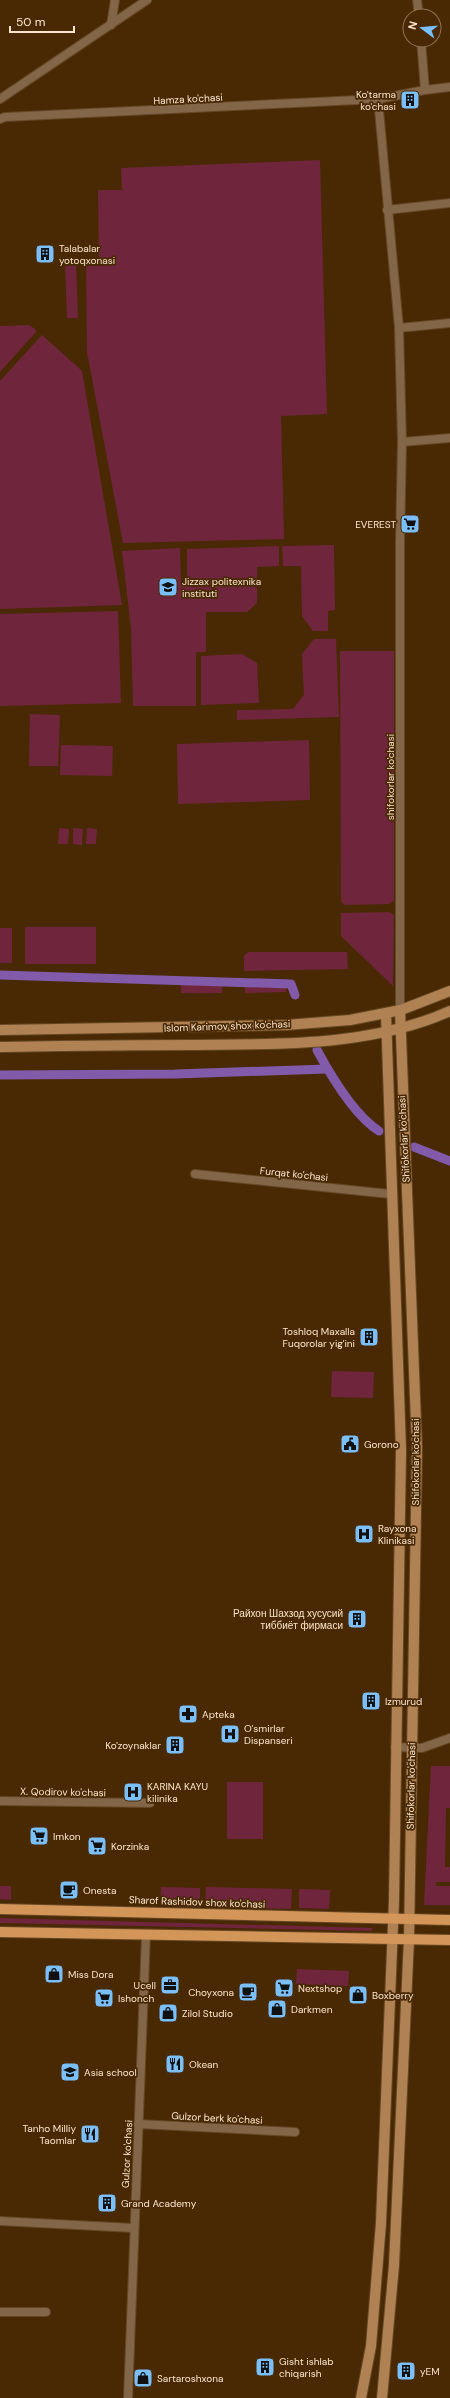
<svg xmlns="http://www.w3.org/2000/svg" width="450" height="2398" font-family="'DM Sans',sans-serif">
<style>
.green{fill:#6f263c}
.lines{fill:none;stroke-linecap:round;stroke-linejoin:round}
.canal{stroke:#815aaa;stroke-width:9}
.minor-casing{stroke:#654724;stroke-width:10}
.secondary-casing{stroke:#654724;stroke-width:12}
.primary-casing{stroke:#654724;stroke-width:12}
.minor{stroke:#836548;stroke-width:8}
.secondary{stroke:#b08152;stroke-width:10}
.primary{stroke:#d39658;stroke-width:10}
.labels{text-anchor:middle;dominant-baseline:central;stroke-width:3.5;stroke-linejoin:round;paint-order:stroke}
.poi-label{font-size:10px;fill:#fde4cd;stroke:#482904;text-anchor:start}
.street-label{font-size:10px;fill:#fde4cd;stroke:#482904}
</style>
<rect width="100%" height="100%" fill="#482904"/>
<g class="green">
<path d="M320 160 327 414 281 416 284 539 123 543 87 352 86 266H99L98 190H122L121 168Z"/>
<path d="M76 265 78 318H67L65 266Z"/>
<path d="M29 325 35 329 36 332 0 372V326Z"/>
<path d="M42 335 82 371 122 605 0 609V381Z"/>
<path d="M334 545 335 610 328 611V631H313L302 616 301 566H283L282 546Z"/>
<path d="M279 546V566L257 567V603L247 612H206V652H196V706H133L131 629 122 551 180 548 181 585 187 584V549Z"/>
<path d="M118 611 121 703 0 706V614Z"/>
<path d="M314 639H336L339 717 237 720V710L293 709 304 695 302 654Z"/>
<path d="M340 651H394V901L389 904 345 905 341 901Z"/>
<path d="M242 654 257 663 259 703 201 705V656Z"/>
<path d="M30 714 60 715 58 766H29Z"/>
<path d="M309 740 310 800 178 804 177 744Z"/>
<path d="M61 745 113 746 112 776 60 775Z"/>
<path d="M59 828 69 829 68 844H58Z"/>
<path d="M73 828 83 829 82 845 73 844Z"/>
<path d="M87 828 97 829 96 844H86Z"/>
<path d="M389 912 394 915 393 986 341 936V913Z"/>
<rect x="25" y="927" width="71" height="37"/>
<rect x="0" y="928" width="12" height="35"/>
<path d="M248 952H347L348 969 244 971V956Z"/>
<path d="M222 979V993H181V980Z"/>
<path d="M286 979V992L245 993V980Z"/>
<path d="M332 1371 374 1372 373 1398 331 1397Z"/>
<path d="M431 1766H450V1808H446L445 1867H450V1882H436V1886H450V1905H424Z"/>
<rect x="227" y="1782" width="36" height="57"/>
<path d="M0 1886H11V1900L0 1899Z"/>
<path d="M161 1887 200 1888V1907L160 1906Z"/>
<path d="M206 1887 292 1889 291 1909 205 1907Z"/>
<path d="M299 1889 330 1890 329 1909 299 1908Z"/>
<path d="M0 1918 372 1928V1931L0 1923Z"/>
<path d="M297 1969 349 1971 348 1986 296 1984Z"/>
</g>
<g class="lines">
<g class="canal">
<path d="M0 975 291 984 295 995"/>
<path d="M317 1050C331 1076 354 1115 379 1131"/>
<path d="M0 1075 175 1074 327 1069"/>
<path d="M414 1147 450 1161"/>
</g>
<g class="minor-casing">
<g id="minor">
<path d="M417 0 419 16"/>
<path d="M111 25 115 0"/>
<path d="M425 90 450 87"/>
<path d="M0 99 147 0"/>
<path d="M378 99 399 328 402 442 400 543V1010"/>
<path d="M0 119 5 117 378 99 425 90 421 40"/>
<path d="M387 210 450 203"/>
<path d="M399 328 450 323"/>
<path d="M402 442 450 438"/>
<path d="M195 1174 390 1194"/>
<path d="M395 1747 422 1748 450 1738"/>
<path d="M0 1801 150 1803"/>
<path d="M138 2124 295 2132"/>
<path d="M0 2221 133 2228"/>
<path d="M0 2312H46"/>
<path d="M128 2398 146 1935"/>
</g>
</g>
<g class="secondary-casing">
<g id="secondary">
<path d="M0 1030 286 1025 350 1020 401 1010 450 991"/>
<path d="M0 1047C64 1046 127 1045 191 1045 277 1044 370 1047 450 1011"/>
<path d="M361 2398 371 2346 381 2223 394 1900 401 1450 386 1014"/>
<path d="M382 2398 394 2265 409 1939 417 1448 400 1010"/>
</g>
</g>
<g class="primary-casing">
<g id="primary">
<path d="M0 1909 450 1920"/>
<path d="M0 1932 450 1940"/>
</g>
</g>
<use href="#minor" class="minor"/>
<use href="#secondary" class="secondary"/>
<use href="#primary" class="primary"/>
</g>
<defs>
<g id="building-square" transform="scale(1)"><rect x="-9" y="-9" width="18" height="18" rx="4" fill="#7abff8" stroke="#482904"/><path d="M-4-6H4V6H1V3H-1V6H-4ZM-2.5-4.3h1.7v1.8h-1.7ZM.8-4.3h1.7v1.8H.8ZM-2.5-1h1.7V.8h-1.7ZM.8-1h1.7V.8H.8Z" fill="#111"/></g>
<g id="supermarket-square" transform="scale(1)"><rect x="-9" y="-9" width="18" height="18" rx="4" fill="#7abff8" stroke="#482904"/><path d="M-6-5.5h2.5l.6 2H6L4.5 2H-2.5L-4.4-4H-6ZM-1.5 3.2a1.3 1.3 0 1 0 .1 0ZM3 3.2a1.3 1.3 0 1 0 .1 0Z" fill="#111"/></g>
<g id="university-square" transform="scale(1)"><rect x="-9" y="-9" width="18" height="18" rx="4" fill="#7abff8" stroke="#482904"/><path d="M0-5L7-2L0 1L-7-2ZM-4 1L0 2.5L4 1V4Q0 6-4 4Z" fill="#111"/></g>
<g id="civic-square" transform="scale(1)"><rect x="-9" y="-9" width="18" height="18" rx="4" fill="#7abff8" stroke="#482904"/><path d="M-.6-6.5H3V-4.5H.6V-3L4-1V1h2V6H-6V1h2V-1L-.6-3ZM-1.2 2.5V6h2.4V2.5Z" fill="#111"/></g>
<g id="hospital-square" transform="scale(1)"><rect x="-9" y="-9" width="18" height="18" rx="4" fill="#7abff8" stroke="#482904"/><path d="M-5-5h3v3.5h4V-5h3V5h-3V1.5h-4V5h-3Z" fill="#111"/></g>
<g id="pharmacy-square" transform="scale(1)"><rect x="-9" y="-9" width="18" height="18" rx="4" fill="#7abff8" stroke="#482904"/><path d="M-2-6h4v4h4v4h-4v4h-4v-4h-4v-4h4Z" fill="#111"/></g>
<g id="cafe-square" transform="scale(1)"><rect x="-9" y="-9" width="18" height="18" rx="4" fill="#7abff8" stroke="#482904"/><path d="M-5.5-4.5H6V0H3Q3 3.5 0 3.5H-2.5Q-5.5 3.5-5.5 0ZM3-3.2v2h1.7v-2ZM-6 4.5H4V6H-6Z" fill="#111"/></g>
<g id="shop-square" transform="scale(1)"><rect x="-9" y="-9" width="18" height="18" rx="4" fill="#7abff8" stroke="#482904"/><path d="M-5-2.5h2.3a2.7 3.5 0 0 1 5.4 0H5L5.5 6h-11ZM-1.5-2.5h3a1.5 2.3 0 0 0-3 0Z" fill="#111"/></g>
<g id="office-square" transform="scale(1)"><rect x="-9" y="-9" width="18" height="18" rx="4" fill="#7abff8" stroke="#482904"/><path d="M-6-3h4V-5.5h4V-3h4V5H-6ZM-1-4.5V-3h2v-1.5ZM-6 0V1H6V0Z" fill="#111"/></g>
<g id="restaurant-square" transform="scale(1)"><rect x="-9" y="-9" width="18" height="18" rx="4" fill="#7abff8" stroke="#482904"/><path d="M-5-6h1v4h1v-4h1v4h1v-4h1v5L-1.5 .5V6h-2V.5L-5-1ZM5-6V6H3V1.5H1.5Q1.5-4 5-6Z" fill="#111"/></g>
<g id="school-square" transform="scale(1)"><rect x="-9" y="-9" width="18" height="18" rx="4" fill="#7abff8" stroke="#482904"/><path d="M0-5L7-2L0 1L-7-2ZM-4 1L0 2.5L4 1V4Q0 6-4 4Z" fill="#111"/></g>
</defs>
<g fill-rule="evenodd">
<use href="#building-square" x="410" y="100"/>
<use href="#building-square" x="45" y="254"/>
<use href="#supermarket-square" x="410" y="524"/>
<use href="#university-square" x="168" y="587"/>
<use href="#building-square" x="369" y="1337"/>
<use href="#civic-square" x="350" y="1444"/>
<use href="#hospital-square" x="364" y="1534"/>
<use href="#building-square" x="357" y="1619"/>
<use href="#building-square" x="371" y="1701"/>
<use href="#pharmacy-square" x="188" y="1714"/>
<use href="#hospital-square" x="230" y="1734"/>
<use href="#building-square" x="175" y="1745"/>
<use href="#hospital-square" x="133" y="1792"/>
<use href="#supermarket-square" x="39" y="1836"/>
<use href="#supermarket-square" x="97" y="1846"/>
<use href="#cafe-square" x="69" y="1890"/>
<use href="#shop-square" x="54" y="1974"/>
<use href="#office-square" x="170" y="1985"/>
<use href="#supermarket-square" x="284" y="1988"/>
<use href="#cafe-square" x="248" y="1992"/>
<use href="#shop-square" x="358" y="1995"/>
<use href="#supermarket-square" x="104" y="1998"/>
<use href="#shop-square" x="277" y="2009"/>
<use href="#shop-square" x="168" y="2013"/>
<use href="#restaurant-square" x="175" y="2064"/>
<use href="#school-square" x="70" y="2072"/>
<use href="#restaurant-square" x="90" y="2134"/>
<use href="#building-square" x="107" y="2203"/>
<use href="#building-square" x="265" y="2367"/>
<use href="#building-square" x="406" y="2371"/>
<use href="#shop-square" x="143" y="2378"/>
</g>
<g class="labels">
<g class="poi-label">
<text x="396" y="94" text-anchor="end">Ko'tarma<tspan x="396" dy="12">ko'chasi</tspan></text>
<text x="59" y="248">Talabalar<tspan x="59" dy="12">yotoqxonasi</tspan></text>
<text x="396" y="524" text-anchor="end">EVEREST</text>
<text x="182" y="581">Jizzax politexnika<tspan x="182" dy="12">instituti</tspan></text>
<text x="355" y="1331" text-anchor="end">Toshloq Maxalla<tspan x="355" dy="12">Fuqorolar yig'ini</tspan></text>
<text x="364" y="1444">Gorono</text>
<text x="378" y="1528">Rayxona<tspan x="378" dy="12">Klinikasi</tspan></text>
<text x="343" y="1613" text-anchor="end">Райхон Шахзод хусусий<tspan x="343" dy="12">тиббиёт фирмаси</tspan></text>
<text x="385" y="1701">Izmurud</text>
<text x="202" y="1714">Apteka</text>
<text x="244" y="1728">O'smirlar<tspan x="244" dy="12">Dispanseri</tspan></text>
<text x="161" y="1745" text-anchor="end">Ko'zoynaklar</text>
<text x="147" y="1786">KARINA KAYU<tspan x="147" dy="12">kilinika</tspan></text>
<text x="53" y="1836">Imkon</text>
<text x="111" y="1846">Korzinka</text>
<text x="83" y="1890">Onesta</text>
<text x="68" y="1974">Miss Dora</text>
<text x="156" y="1985" text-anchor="end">Ucell</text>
<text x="298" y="1988">Nextshop</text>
<text x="234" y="1992" text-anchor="end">Choyxona</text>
<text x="372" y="1995">Boxberry</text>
<text x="118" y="1998">Ishonch</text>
<text x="291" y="2009">Darkmen</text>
<text x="182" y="2013">Zilol Studio</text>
<text x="189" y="2064">Okean</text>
<text x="84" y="2072">Asia school</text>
<text x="76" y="2128" text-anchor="end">Tanho Milliy<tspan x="76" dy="12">Taomlar</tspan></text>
<text x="121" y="2203">Grand Academy</text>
<text x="279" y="2361">Gisht ishlab<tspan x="279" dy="12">chiqarish</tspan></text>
<text x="420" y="2371">yEM</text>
<text x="157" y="2378">Sartaroshxona</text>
</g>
<g class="street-label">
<text transform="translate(188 99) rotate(-3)">Hamza ko'chasi</text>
<text transform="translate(390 777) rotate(-90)">shifokorlar ko'chasi</text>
<text transform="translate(227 1026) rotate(-2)">Islom Karimov shox ko'chasi</text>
<text transform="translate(404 1139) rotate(-93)">Shifokorlar ko'chasi</text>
<text transform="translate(294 1174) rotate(6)">Furqat ko'chasi</text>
<text transform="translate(415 1462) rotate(-90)">Shifokorlar ko'chasi</text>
<text transform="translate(411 1786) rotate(-89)">Shifokorlar ko'chasi</text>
<text transform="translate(63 1792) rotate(1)">X. Qodirov ko'chasi</text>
<text transform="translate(197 1902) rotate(2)">Sharof Rashidov shox ko'chasi</text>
<text transform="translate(217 2118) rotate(3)">Gulzor berk ko'chasi</text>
<text transform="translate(127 2154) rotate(-87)">Gulzor ko'chasi</text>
</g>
</g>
<g transform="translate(422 28) rotate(286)"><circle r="19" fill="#482904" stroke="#907454"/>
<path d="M0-3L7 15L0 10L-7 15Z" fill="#7abff8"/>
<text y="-6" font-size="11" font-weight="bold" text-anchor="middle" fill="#fde4cd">N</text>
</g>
<path d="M10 26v6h64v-6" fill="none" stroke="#fde4cd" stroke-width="2"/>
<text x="16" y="26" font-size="12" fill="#fde4cd" stroke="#482904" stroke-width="3" paint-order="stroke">50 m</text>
</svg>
